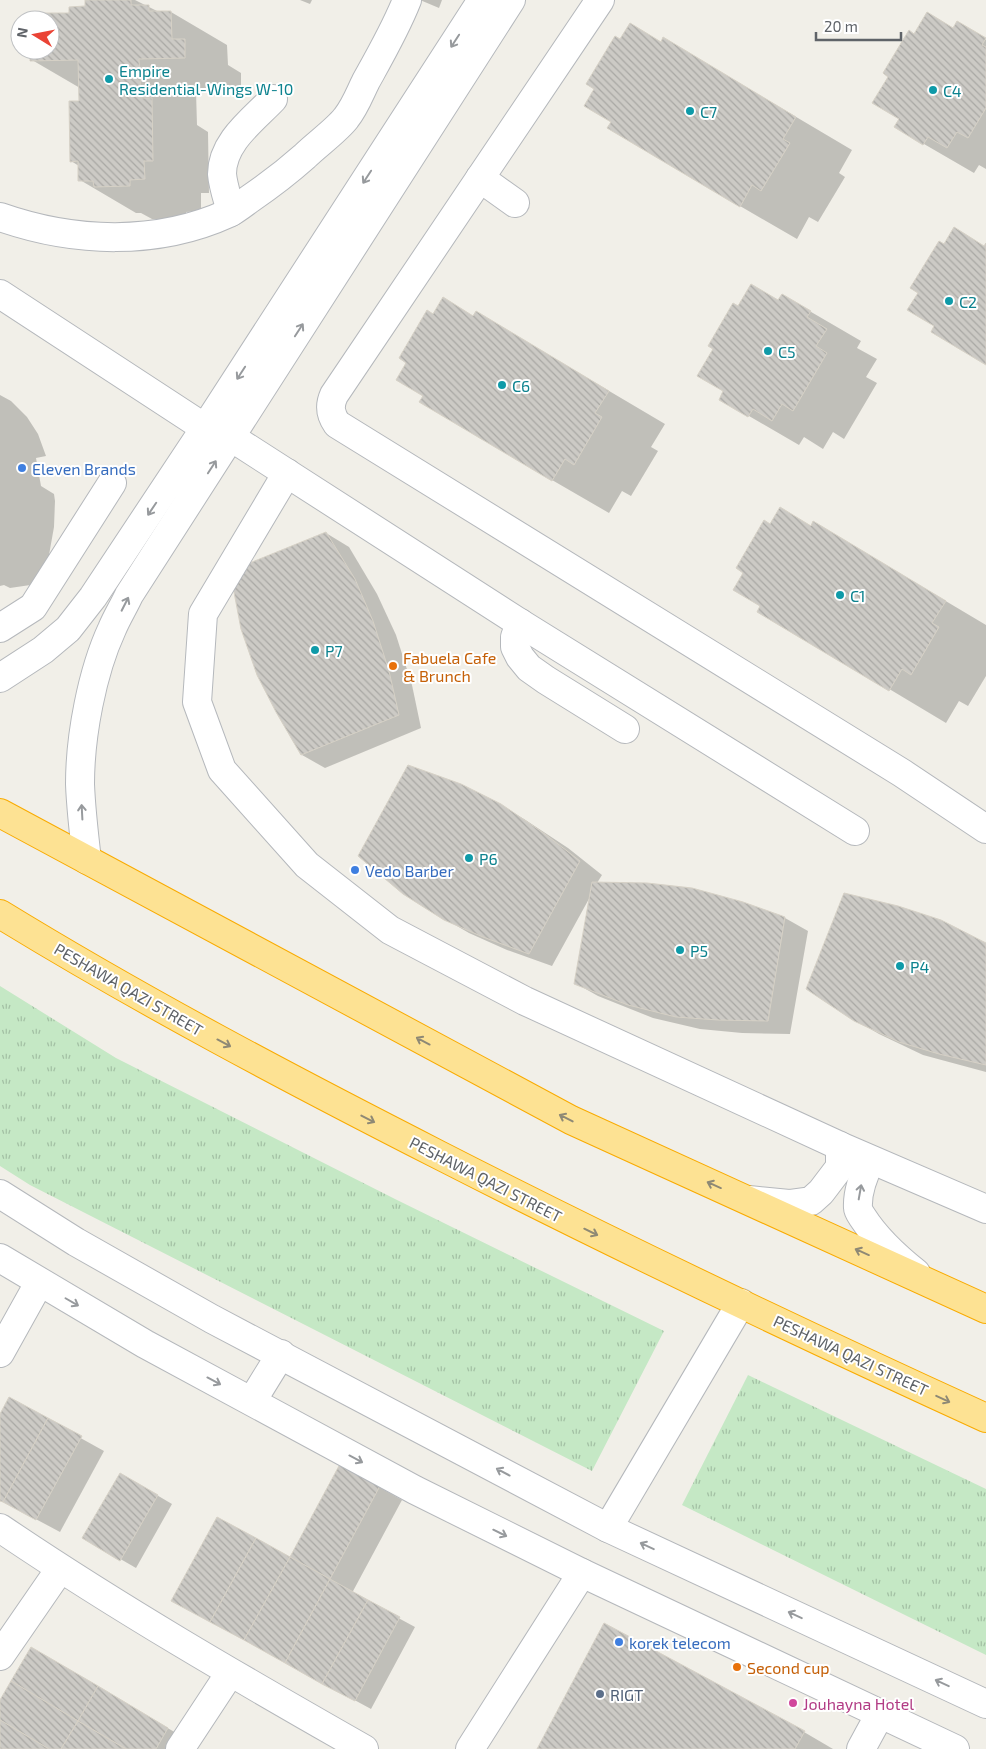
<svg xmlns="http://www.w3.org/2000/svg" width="986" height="1749" font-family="'Exo 2',sans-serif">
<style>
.park{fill:url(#park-tufts)}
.shadow{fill:#0003}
.building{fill:url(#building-back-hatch);stroke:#d6d1c6}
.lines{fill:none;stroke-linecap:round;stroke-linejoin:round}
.minor-casing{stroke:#b5b8bc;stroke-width:30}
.highway-casing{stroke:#f9ab00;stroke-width:30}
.minor{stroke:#fff;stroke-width:28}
.highway{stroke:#fde293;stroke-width:28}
.oneway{stroke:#979a9d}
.oneway2{stroke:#8e8975}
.culture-dot{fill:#0f9aa8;stroke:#fff;stroke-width:2}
.shop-dot{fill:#3f7fe0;stroke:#fff;stroke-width:2}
.food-dot{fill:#e8710a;stroke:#fff;stroke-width:2}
.service-dot{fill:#5c6f8a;stroke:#fff;stroke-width:2}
.hotel-dot{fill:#d1479c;stroke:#fff;stroke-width:2}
.labels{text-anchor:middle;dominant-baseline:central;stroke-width:4;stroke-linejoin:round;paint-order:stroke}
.culture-label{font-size:16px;fill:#0d838f;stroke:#fff;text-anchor:start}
.shop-label{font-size:16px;fill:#366cbe;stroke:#fff;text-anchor:start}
.food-label{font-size:16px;fill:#c56008;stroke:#fff;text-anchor:start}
.street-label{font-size:16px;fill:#5f6368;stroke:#fff}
.service-label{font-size:16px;fill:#4e5e75;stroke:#fff;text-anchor:start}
.hotel-label{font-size:16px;fill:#b23c85;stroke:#fff;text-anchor:start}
</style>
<defs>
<pattern id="park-tufts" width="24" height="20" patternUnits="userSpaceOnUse" patternTransform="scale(1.25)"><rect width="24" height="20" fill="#c5e8c5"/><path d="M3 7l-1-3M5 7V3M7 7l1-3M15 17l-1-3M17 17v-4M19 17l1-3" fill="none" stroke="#a3c0a4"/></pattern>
<pattern id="building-back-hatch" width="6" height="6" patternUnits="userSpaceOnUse" patternTransform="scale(1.25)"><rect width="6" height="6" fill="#cccac5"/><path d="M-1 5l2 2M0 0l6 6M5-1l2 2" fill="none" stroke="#a9a8a4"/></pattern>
</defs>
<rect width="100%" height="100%" fill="#f1efe8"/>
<g class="park">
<path d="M0 986 116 1058 395 1199 664 1331 592 1471 30 1185 0 1166Z"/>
<path d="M748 1375 986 1489V1655L682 1505Z"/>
</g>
<g class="shadow">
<path d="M86 0H135L159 12H171L227 45 228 65 241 73V90L196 91 197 125 208 132 209 193H201V211L186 212 187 219H152L141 213H136L80 180 79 166 71 161 81 102 80 88 32 60V50H50V20H45L87 7Z"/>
<path d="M300 0H312L310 4Z"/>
<path d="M420 0H442L439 8Z"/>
<path d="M957 23 986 40V169L979 165 974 173 924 144 901 119 914 35 954 29Z"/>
<path d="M664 39 852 150 839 173 845 177 818 222 809 217 797 239 740 206 612 122 621 41 662 43Z"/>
<path d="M782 295 861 341 857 348 877 359 866 377 877 383 844 439 833 432 823 449 804 437 799 445 749 416 725 391 739 308 779 301Z"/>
<path d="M433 315 474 317 533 346 665 424 651 447 658 451 631 496 622 491 609 513 552 480 424 396Z"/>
<path d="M0 395 11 401 27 417 38 434 46 456 36 458 41 486 54 494 55 501 54 527 44 583 10 588 4 585 0 586Z"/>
<path d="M770 525 811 527 870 556 986 625V676L968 706 959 701 946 723 759 611 762 605Z"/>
<path d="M326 533 349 547 377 594 396 635 412 685 421 728 325 768 302 755 277 712Z"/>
<path d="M500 805 524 819 568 848 602 875 597 883 785 918 808 931 790 1034 742 1033 700 1029 653 1018 598 996 575 983 590 897 552 966 507 950 469 933 445 919Z"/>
<path d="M986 945V1072L923 1055 879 1034 855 1020Z"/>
<path d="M10 1399 104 1451 60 1532 0 1500V1417Z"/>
<path d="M340 1465 402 1500 352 1593 415 1627 371 1709 196 1614 290 1558Z"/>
<path d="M121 1474 172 1504 136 1568 84 1538Z"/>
<path d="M605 1625 804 1732 833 1749H538Z"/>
<path d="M32 1649 183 1737 176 1749H0V1702Z"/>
</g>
<g class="building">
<path d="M85 0H131V5H149V11H171L172 39H185V58L139 59 141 98H152L153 161H144L145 179 130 180V186L94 187 93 181H78V161L70 162 69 101H79L78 60 30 61V50H50V20H44V13H69V7L85 6Z"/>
<path d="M927 12 953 28 957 21 986 38 982 45 986 47V108L968 138 957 132 947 148 928 137 923 145 894 127 899 119 872 103 888 77 883 73 909 30 914 34Z"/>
<path d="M630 23 661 42 663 37 796 117 783 139 790 143 761 191 752 185 740 207 607 128 611 122 584 106 594 89 586 84 615 36 620 39Z"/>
<path d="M954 227 984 246 986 243V365L931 332 934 326 907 310 918 293 910 288 939 241 944 244Z"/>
<path d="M751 284 778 300 782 294 811 311 807 317 827 329 816 346 827 353 793 411 782 404 772 421 753 409 748 417 719 400 723 391 697 376 713 349 708 346 733 303 738 306Z"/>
<path d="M443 297 473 316 476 311 609 391 595 413 602 417 574 465 565 459 552 481 419 402 423 396 396 380 406 363 399 358 427 310 433 314Z"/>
<path d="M780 507 811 526 813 521 946 601 932 623 939 627 911 675 902 669 889 691 757 612 760 606 733 590 743 573 736 568 764 520 770 524Z"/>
<path d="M326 532 355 579 373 621 389 671 399 715 301 755 276 712 257 675 241 629 230 571Z"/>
<path d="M408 765 461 784 501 804 545 834 580 861 529 954 483 937 444 920 403 894 358 856Z"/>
<path d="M592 882 647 883 692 888 743 902 785 917 768 1021 718 1020 676 1017 628 1005 574 984Z"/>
<path d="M844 893 898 906 941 920 986 943V1065L939 1054 899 1042 854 1021 806 989Z"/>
<path d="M9 1397 48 1418 3 1502 0 1501V1414Z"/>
<path d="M48 1418 82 1436 36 1520 3 1502Z"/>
<path d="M340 1464 380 1486 330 1579 290 1557Z"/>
<path d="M120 1473 158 1495 120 1561 82 1538Z"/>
<path d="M217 1517 256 1538 210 1622 171 1601Z"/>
<path d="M256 1538 290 1557 244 1640 210 1622Z"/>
<path d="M290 1557 330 1579 285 1663 244 1640Z"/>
<path d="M330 1579 368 1600 322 1684 285 1663Z"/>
<path d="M368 1600 400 1617 355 1701 322 1684Z"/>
<path d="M604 1623 805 1731 795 1749H537Z"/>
<path d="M31 1647 98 1686 78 1721 11 1681Z"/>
<path d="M11 1681 78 1721 61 1749H49L0 1720V1700Z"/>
<path d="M98 1686 168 1728 156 1749H126L78 1721Z"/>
<path d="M0 1720 49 1749H0Z"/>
<path d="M78 1721 126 1749H61Z"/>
</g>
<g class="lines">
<g class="minor-casing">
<g id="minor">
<path d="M600 0 334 395C329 406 330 414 337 424L902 773 986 829"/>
<path d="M480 178 515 203"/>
<path d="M231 212C228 200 223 186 222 174 222 142 253 120 273 99"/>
<path d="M0 217C74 243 157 246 229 213 237 209 244 203 251 198 270 185 287 172 305 156 316 145 337 130 346 118 355 107 360 93 366 81 381 54 396 28 407 0"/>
<path d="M0 294 205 428"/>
<path d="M240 443 520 623 855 831"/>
<path d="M287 473 203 614 197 702 222 770 307 865 390 930 525 1001 840 1146 986 1209"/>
<path d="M520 623 515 637V647L520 657 529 668 546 680 625 729"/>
<path d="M0 628 33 607 112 483"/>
<path d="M0 678 43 650 68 629 93 597 205 428 482 0"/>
<path d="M87 860C84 835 81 810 80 784 80 736 92 672 112 629 117 617 124 606 129 595L511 0"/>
<path d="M871 1160C864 1174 857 1192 858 1208 858 1211 861 1215 863 1218 877 1240 896 1257 916 1273"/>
<path d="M0 1194 76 1242 212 1319 608 1528 986 1704"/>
<path d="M749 1200 789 1204 811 1201 821 1192 840 1167V1146"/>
<path d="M0 1258 145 1344 415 1490 582 1573 955 1749"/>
<path d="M0 1353 39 1283"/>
<path d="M252 1401 281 1354"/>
<path d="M0 1528C118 1608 241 1679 364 1749"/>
<path d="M608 1528 741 1303"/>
<path d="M0 1656 60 1569"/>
<path d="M180 1749 230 1673"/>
<path d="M470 1749 582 1573"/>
<path d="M861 1749 880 1714"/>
</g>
</g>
<g class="highway-casing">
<g id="highway">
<path d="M0 813 571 1120 986 1309"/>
<path d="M0 914C142 1001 290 1079 439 1155 619 1247 802 1334 986 1418"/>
</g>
</g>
<use href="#minor" class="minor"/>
<use href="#highway" class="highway"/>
</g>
<defs><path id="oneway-shaft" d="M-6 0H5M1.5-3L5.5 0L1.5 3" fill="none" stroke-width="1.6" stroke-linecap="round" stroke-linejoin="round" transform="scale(1.25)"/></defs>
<g class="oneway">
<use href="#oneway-shaft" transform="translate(455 41) rotate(123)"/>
<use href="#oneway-shaft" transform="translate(367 177) rotate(123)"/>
<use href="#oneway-shaft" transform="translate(299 330) rotate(-57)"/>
<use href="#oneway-shaft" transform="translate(241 373) rotate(123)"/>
<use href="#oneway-shaft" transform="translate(212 467) rotate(-57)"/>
<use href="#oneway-shaft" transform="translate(152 509) rotate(124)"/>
<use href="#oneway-shaft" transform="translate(125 604) rotate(-63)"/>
<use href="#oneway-shaft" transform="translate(82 812) rotate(-93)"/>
<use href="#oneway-shaft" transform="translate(860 1192) rotate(-80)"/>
<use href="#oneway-shaft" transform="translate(72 1302) rotate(30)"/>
<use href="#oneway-shaft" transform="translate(214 1381) rotate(28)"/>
<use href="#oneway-shaft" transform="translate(356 1459) rotate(28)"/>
<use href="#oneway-shaft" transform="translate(503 1472) rotate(-152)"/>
<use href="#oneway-shaft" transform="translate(500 1533) rotate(26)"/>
<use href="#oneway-shaft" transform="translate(647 1546) rotate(-155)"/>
<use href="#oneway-shaft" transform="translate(795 1615) rotate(-155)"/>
<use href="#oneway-shaft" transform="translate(942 1683) rotate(-155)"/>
</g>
<g class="oneway2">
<use href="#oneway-shaft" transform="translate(423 1041) rotate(-152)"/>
<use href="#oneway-shaft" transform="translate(224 1043) rotate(28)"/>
<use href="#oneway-shaft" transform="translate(566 1118) rotate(-153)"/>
<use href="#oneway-shaft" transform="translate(368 1119) rotate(27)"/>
<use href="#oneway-shaft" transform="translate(714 1185) rotate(-156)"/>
<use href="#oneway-shaft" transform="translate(591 1232) rotate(26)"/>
<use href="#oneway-shaft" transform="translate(862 1252) rotate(-156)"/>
<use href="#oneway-shaft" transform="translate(943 1399) rotate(25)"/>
</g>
<g class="culture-dot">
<circle cx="109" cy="79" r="5"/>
<circle cx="933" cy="90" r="5"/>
<circle cx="690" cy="111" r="5"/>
<circle cx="949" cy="301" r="5"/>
<circle cx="768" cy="351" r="5"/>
<circle cx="502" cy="385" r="5"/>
<circle cx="840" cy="595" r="5"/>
<circle cx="315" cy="650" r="5"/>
<circle cx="469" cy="858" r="5"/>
<circle cx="680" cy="950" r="5"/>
<circle cx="900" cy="966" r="5"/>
</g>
<g class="shop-dot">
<circle cx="22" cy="468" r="5"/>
<circle cx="355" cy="870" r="5"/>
<circle cx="619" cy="1642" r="5"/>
</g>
<g class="food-dot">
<circle cx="393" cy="666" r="5"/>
<circle cx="737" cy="1667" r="5"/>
</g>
<circle class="service-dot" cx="600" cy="1694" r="5"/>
<circle class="hotel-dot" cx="793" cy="1703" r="5"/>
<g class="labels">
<g class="culture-label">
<text x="119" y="70">Empire<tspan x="119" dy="18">Residential-Wings W-10</tspan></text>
<text x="943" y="90">C4</text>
<text x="700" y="111">C7</text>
<text x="959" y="301">C2</text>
<text x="778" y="351">C5</text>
<text x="512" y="385">C6</text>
<text x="850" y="595">C1</text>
<text x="325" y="650">P7</text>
<text x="479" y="858">P6</text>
<text x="690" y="950">P5</text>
<text x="910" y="966">P4</text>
</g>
<g class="shop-label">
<text x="32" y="468">Eleven Brands</text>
<text x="365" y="870">Vedo Barber</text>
<text x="629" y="1642">korek telecom</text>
</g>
<g class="food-label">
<text x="403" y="657">Fabuela Cafe<tspan x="403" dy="18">&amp; Brunch</tspan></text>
<text x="747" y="1667">Second cup</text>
</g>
<g class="street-label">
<text transform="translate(129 989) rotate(30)">PESHAWA QAZI STREET</text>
<text transform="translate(486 1179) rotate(27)">PESHAWA QAZI STREET</text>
<text transform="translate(851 1355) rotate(25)">PESHAWA QAZI STREET</text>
</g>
<g class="service-label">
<text x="610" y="1694">RIGT</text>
</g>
<g class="hotel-label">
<text x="803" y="1703">Jouhayna Hotel</text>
</g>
</g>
<g transform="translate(35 35) rotate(280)"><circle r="24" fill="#ffffff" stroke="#bfc1c3"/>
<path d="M0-4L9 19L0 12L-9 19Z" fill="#ea4335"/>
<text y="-8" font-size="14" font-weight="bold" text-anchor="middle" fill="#5f6368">N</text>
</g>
<path d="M816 32v8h85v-8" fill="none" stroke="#5f6368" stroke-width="2.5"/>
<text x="824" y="32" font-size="15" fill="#5f6368" stroke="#ffffff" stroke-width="4" paint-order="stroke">20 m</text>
</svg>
